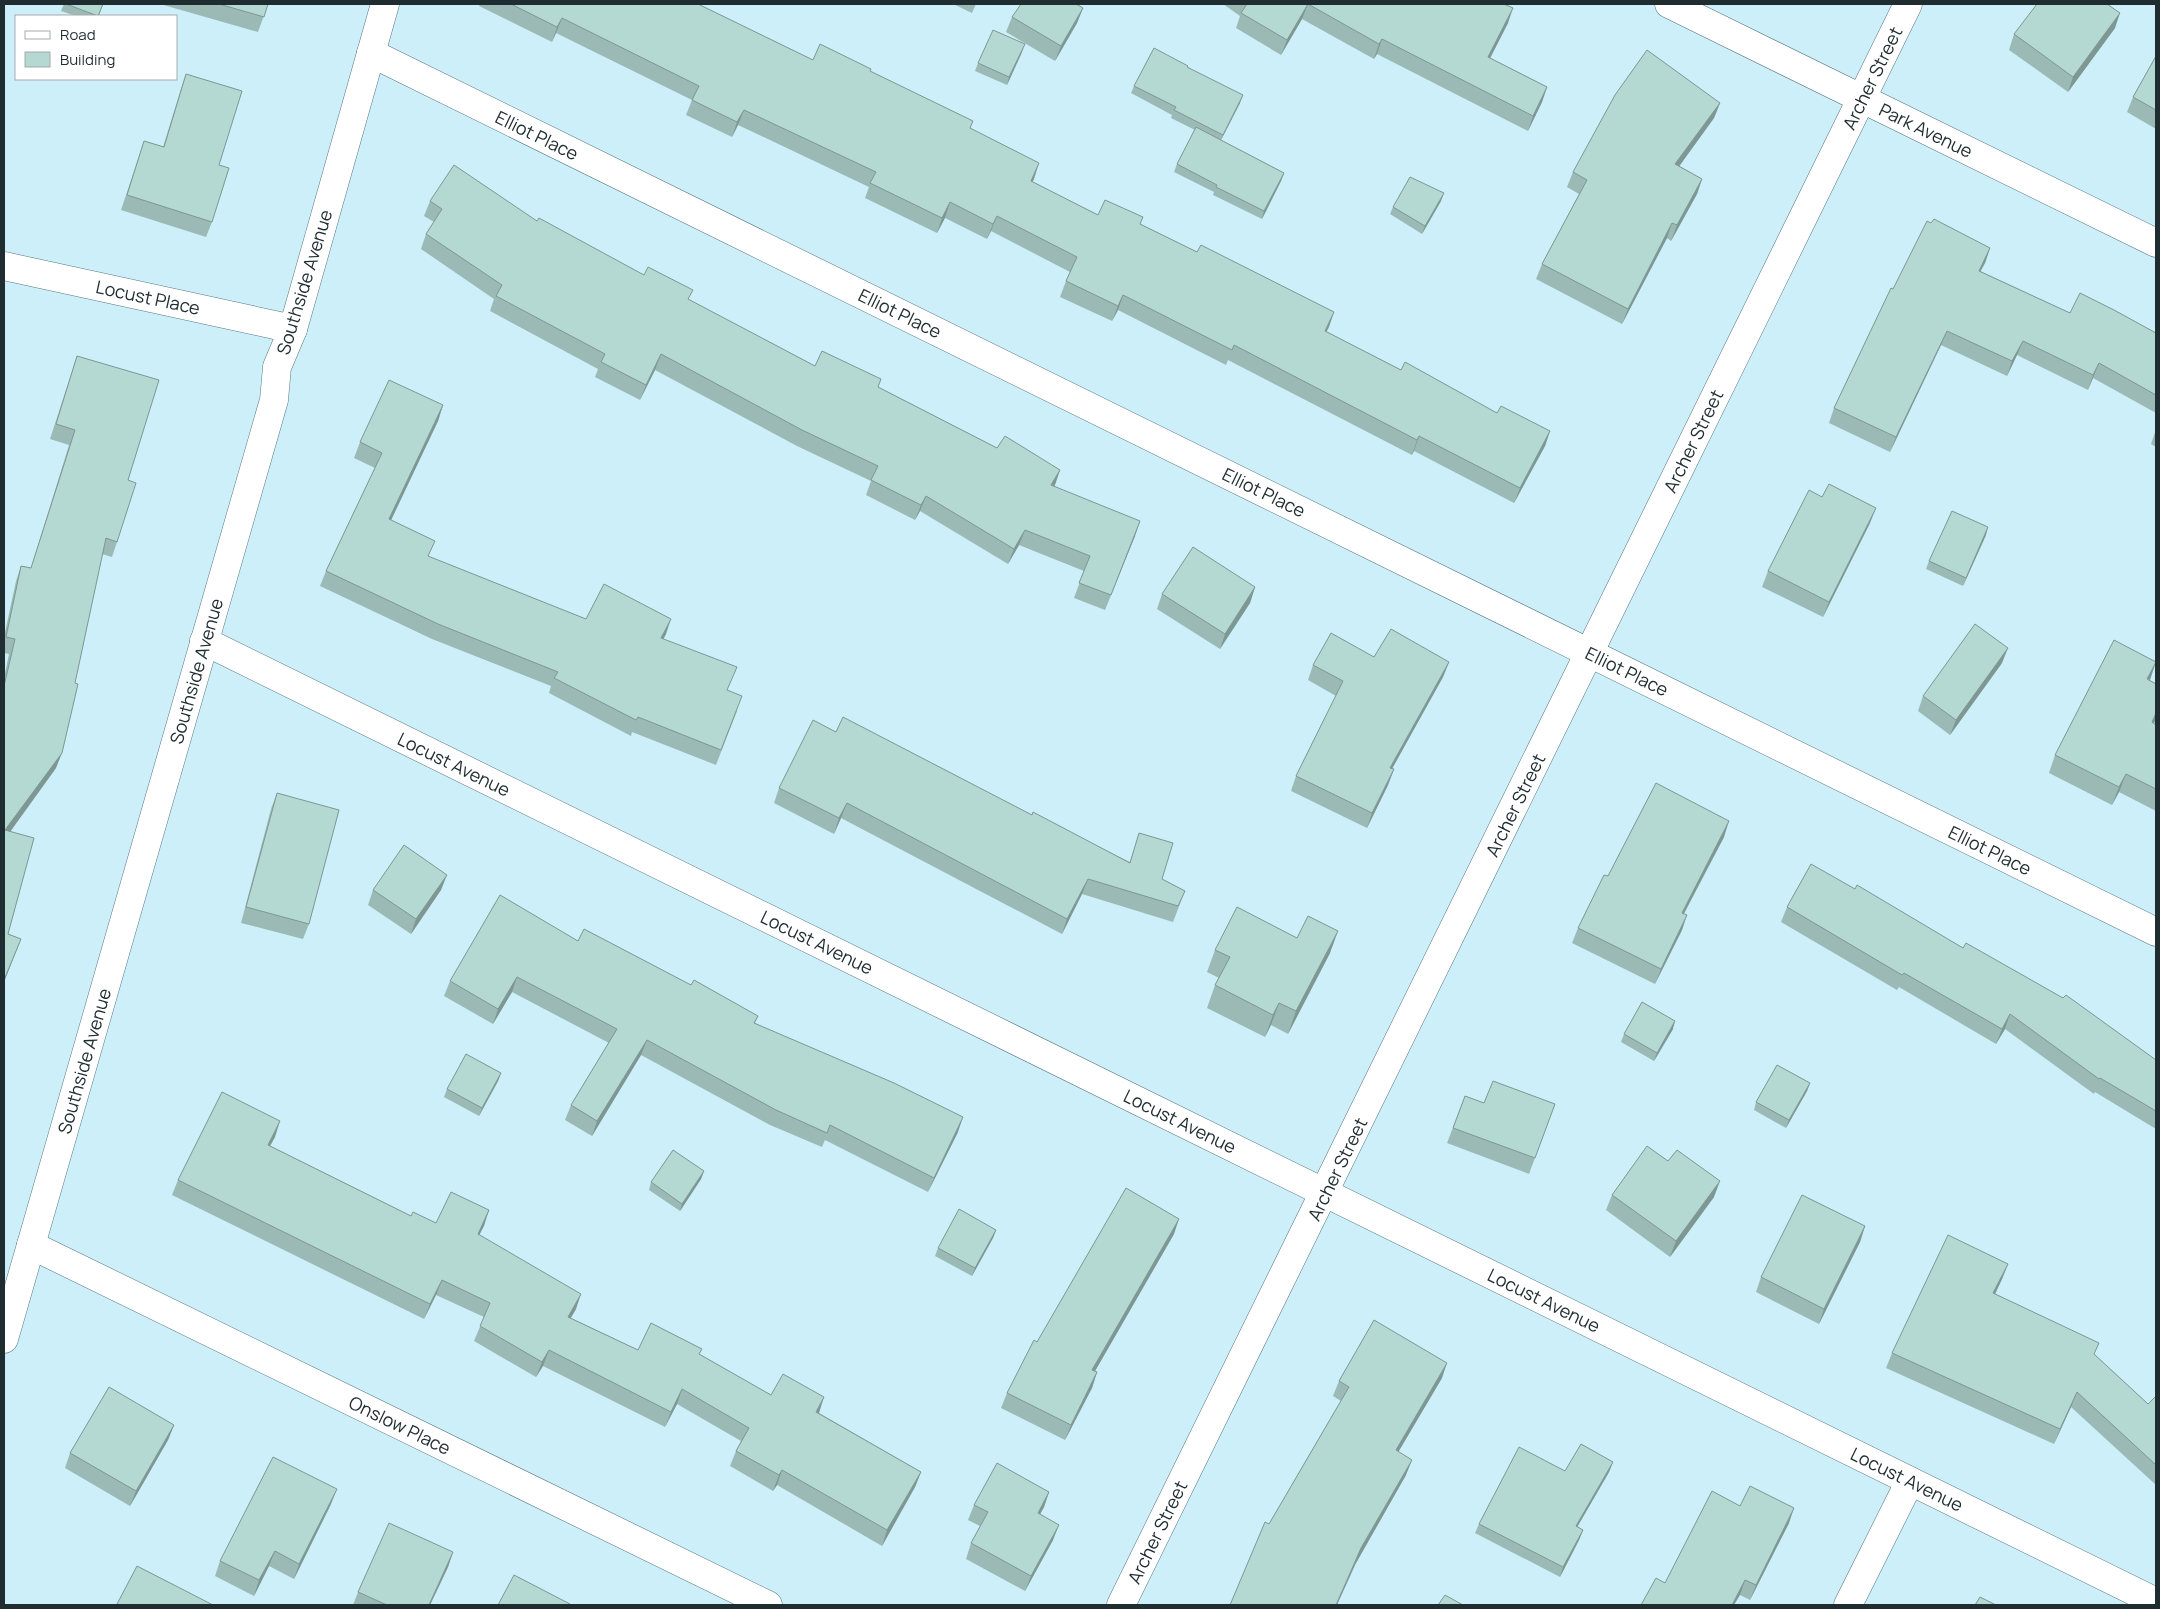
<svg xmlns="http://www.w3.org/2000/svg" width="2160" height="1609" font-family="Manrope,sans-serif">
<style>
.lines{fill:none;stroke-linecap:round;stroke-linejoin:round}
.street-casing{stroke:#597881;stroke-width:29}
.street{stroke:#fff;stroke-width:28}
.wall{fill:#9bbab5}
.shaded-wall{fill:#7e9793}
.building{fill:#b4d8d2;stroke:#7e9793}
.labels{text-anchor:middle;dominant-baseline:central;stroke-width:4;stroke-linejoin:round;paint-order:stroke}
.street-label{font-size:18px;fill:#1f2c30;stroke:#fff}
</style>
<rect width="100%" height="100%" fill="#cdeffa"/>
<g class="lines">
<g class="street-casing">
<g id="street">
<path d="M1669 4 2156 243"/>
<path d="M371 53 2156 932"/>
<path d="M4 266 293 329"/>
<path d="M204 641 2156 1602"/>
<path d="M31 1245 768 1605"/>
<path d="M4 1339 274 400 277 367 293 329 385 4"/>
<path d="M1121 1605 1908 4"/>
<path d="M1848 1605 1910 1481"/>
</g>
</g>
<use href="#street" class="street"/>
</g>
<g class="wall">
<path d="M64 4H103L99 16H76L61 11Z"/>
<path d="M160 4H268L258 32Z"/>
<path d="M480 4H698L813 60 870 71 971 128 1034 179 1032 182 1098 215 1140 224 1197 252 1334 312 1326 332 1401 370 1497 413 1550 431 1545 446 1514 503 1414 451 1412 455 1228 360 1226 365 1118 310 1112 321 1060 297 1066 281 1070 272 991 231 987 239 945 218 937 233 865 198 869 187 738 125 732 137 686 115 692 100 556 33 552 42 479 6Z"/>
<path d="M953 4H976L972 13Z"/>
<path d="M1223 4H1504L1508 23 1490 58 1547 87 1542 102 1528 131 1377 54 1374 59 1302 19 1281 55 1236 28 1240 16Z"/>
<path d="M1083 8 1077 23 1055 61 1006 32 1012 17Z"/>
<path d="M2115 28 2068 92 2009 50 2014 34Z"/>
<path d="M1022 52 1007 85 975 71 978 63Z"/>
<path d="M2156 56V129L2127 112 2133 97Z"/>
<path d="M1187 68 1240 103 1221 140 1284 173 1281 181 1262 219 1213 195 1214 192 1174 172 1177 164 1195 130 1171 118 1172 115 1131 93 1134 86Z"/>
<path d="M186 74 219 165 212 222 206 237 121 210 144 141 163 147 181 89Z"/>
<path d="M1720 103 1714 118 1679 166 1702 179 1697 194 1671 241 1667 238 1622 324 1536 279 1542 264 1579 194 1567 187 1573 172Z"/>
<path d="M430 201 537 221 815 366 878 387 997 448 1060 470 1054 486 1135 536 1105 610 1074 598 1084 571 1019 545 1008 564 920 511 915 520 866 495 871 481 797 446 655 370 640 400 595 377 598 369 490 311 494 299 421 249 426 234 434 222 424 216Z"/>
<path d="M1441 201 1422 234 1390 214 1393 207Z"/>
<path d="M1931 223 1990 248 1985 263 1980 271 2070 313 2156 333V413L2093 378 2088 390 2017 355 2007 376 1941 345 1890 452 1829 423 1834 408 1893 289Z"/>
<path d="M77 356 128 480 117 542 112 557 102 554 56 768 10 832 8 934 21 939 4 982V678L9 654 4 653V637L16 581 21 566 31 568 69 445 50 439Z"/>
<path d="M443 405 438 421 391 520 429 557 586 619 666 634 663 639 728 691 737 711 716 765 632 732 631 736 549 693 551 686 432 639 320 586 326 571 375 468 354 458 360 442Z"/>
<path d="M2156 429V447L2151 444Z"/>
<path d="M1870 523 1823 617 1762 587 1768 571Z"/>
<path d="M1986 535 1963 586 1926 569 1929 561Z"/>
<path d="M1255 587 1250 603 1220 649 1157 609 1162 594Z"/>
<path d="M1374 657 1449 662 1443 677 1392 769H1394L1388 785 1367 828 1291 791 1296 776 1336 696 1308 680 1313 665Z"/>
<path d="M2002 663 1950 735 1918 711 1923 696Z"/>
<path d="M2150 680 2156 684V719L2154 723 2156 725V811L2119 792 2112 805 2049 773 2055 755Z"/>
<path d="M836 732 1032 815 1130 862 1139 833 1162 879 1185 891 1173 922 1082 894 1062 934 841 818 834 834 774 803 779 788Z"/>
<path d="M277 793 309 924 303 939 241 923 271 809Z"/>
<path d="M1724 837 1684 914 1682 930 1655 984 1572 943 1578 928 1608 876Z"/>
<path d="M1855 889 1963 948 2156 1060V1129L2095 1092 2094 1094 2005 1029 1996 1044 1899 987 1897 990 1781 922 1787 907Z"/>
<path d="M373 890H441L411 934 368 905Z"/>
<path d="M1297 938 1330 953 1288 1034 1271 1025 1265 1037 1207 1008 1215 985 1219 978 1207 972 1215 950Z"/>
<path d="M578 941 691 985 758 1016 755 1023 958 1132 928 1192 825 1140 822 1147 770 1125 641 1055 592 1136 565 1120 571 1105 609 1043 512 992 493 1024 444 996 450 981Z"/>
<path d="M1673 1029 1654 1061 1621 1042 1624 1034Z"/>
<path d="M501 1073 498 1081 479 1116 444 1097 447 1089Z"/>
<path d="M1810 1083 1807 1091 1786 1128 1754 1110 1756 1102Z"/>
<path d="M1465 1096 1484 1103 1555 1104 1529 1174 1447 1143Z"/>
<path d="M275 1137 270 1146 411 1216 436 1223 489 1210 479 1235 576 1309 571 1318 638 1350 700 1355 771 1395 819 1413 921 1472 915 1487 882 1546 777 1485 773 1491 730 1466 736 1451 741 1441 677 1404 665 1427 543 1366 536 1377 474 1341 484 1317 436 1295 424 1319 172 1195 178 1180Z"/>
<path d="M1668 1161 1714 1197 1670 1257 1606 1210 1612 1195Z"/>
<path d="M704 1171 701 1179 680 1211 649 1190 651 1182Z"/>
<path d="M1865 1226 1860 1242 1819 1324 1756 1292 1761 1277Z"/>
<path d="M996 1230 993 1238 972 1276 935 1256 938 1248Z"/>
<path d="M1174 1234 1095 1371 1097 1372 1092 1388 1065 1440 1001 1408 1007 1393 1037 1342Z"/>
<path d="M2008 1264 2002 1279 1995 1294 2095 1355 2148 1404 2156 1396V1485L2071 1407 2054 1444 1886 1368 1892 1353Z"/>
<path d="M1442 1378 1398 1452 1406 1475 1356 1563 1269 1524 1341 1401 1333 1396 1339 1381Z"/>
<path d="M174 1425 168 1440 130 1506 65 1468 70 1453Z"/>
<path d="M1613 1462 1609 1472 1577 1527 1583 1530 1579 1540 1560 1577 1475 1533 1479 1524 1565 1471Z"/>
<path d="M1049 1492 1044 1507 1040 1514 1053 1540 1025 1591 966 1559 971 1543 980 1526 968 1520 974 1505Z"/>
<path d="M331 1504 294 1579 269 1566 254 1596 215 1576 220 1561Z"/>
<path d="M1740 1506 1789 1523 1750 1600 1740 1595 1665 1583Z"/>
<path d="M453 1552 448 1567 430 1605H353L358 1592Z"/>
</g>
<g class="shaded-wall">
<path d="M1308 4 1302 19 1281 55 1287 40Z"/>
<path d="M1083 8 1077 23 1055 61 1061 46Z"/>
<path d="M1513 8 1508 23 1483 72 1488 57Z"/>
<path d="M2120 13 2115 28 2068 92 2073 77Z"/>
<path d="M562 18 556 33 552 42 557 27Z"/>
<path d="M1382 39 1377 54 1374 59 1379 44Z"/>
<path d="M1025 44 1022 52 1007 85 1009 77Z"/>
<path d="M1547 87 1542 102 1528 131 1533 116Z"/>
<path d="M1243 95 1240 103 1220 142 1223 135Z"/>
<path d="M1720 103 1714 118 1670 179 1675 164Z"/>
<path d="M744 110 738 125 732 137 737 122Z"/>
<path d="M1039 163 1034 179 1025 196 1031 181Z"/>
<path d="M1284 173 1281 181 1262 219 1264 211Z"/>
<path d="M1702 179 1697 194 1671 241 1677 225Z"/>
<path d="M1444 193 1441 201 1422 234 1425 226Z"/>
<path d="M950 202 945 218 937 233 942 218Z"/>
<path d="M997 216 991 231 987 239 993 224Z"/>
<path d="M1672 223 1667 238 1622 324 1628 309Z"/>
<path d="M1990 248 1985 263 1973 285 1979 271Z"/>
<path d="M1123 295 1118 310 1112 321 1118 306Z"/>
<path d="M1334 312 1329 327 1319 346 1325 331Z"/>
<path d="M1947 331 1941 345 1890 452 1896 437Z"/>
<path d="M2023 341 2017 355 2007 376 2012 361Z"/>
<path d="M661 354 655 370 640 400 646 385Z"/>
<path d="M2099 363 2093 378 2088 390 2093 375Z"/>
<path d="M443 405 438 421 384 535 389 519Z"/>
<path d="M1550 431 1545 446 1514 503 1520 488Z"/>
<path d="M1419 436 1414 451 1412 455 1417 440Z"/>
<path d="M1060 470 1055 485 1046 500 1051 485Z"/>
<path d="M926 496 920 511 915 520 921 505Z"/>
<path d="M1876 508 1870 523 1823 617 1829 602Z"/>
<path d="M1140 521 1135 536 1105 610 1111 595Z"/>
<path d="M1988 527 1986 535 1963 586 1966 578Z"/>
<path d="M1025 530 1019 545 1008 564 1014 549Z"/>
<path d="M1255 587 1250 603 1220 649 1225 634Z"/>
<path d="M671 619 666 634 656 653 661 638Z"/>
<path d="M2008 648 2002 663 1950 735 1956 720Z"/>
<path d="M1449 662 1443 677 1384 783 1390 768Z"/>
<path d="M2156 662 2150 680 2147 679Z"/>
<path d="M2156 713V719L2145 741 2152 722Z"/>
<path d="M62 753 56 768 4 840 5 830Z"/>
<path d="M1394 769 1388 785 1367 828 1372 813Z"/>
<path d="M2126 774 2119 792 2112 805 2119 787Z"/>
<path d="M847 803 841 818 834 834 839 818Z"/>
<path d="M1729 821 1724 837 1676 928 1682 913Z"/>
<path d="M447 875 441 890 411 934 416 919Z"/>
<path d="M1088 879 1082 894 1062 934 1067 919Z"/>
<path d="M1687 915 1682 930 1655 984 1661 969Z"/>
<path d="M1338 931 1330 953 1288 1034 1296 1011Z"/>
<path d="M21 939 15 954 4 982V980Z"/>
<path d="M517 977 512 992 493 1024 498 1009Z"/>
<path d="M1279 1003 1271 1025 1265 1037 1273 1015Z"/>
<path d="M2010 1014 2005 1029 1996 1044 2002 1029Z"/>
<path d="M1675 1021 1673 1029 1654 1061 1657 1053Z"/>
<path d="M647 1040 641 1055 592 1136 597 1121Z"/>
<path d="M501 1073 498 1081 479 1116 482 1108Z"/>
<path d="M1810 1083 1807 1091 1786 1128 1789 1120Z"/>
<path d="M963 1117 958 1132 928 1192 934 1178Z"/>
<path d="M280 1121 275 1137 262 1160 268 1145Z"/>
<path d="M704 1171 701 1179 680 1211 682 1204Z"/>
<path d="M1720 1181 1714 1197 1670 1257 1676 1241Z"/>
<path d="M489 1210 484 1226 472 1249 478 1234Z"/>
<path d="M1179 1219 1174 1234 1087 1385 1092 1370Z"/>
<path d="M1865 1226 1860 1242 1819 1324 1824 1309Z"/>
<path d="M996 1230 993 1238 972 1276 975 1268Z"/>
<path d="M2008 1264 2002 1279 1988 1309 1993 1293Z"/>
<path d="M442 1280 436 1295 424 1319 430 1304Z"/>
<path d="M581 1294 576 1309 562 1332 568 1317Z"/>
<path d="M549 1350 543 1366 536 1377 542 1362Z"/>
<path d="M1447 1363 1442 1378 1390 1466 1396 1450Z"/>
<path d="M1097 1372 1092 1388 1065 1440 1071 1425Z"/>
<path d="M682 1389 677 1404 665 1427 671 1412Z"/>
<path d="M2077 1392 2071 1407 2054 1444 2060 1429Z"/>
<path d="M824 1397 819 1413 811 1427 816 1412Z"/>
<path d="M174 1425 168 1440 130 1506 136 1491Z"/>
<path d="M1412 1460 1406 1475 1356 1563 1337 1605H1336L1361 1548Z"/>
<path d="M1613 1462 1609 1472 1572 1536 1576 1526Z"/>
<path d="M782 1470 777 1485 773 1491 779 1475Z"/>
<path d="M921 1472 915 1487 882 1546 887 1530Z"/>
<path d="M337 1489 331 1504 294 1579 299 1564Z"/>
<path d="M1049 1492 1044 1507 1032 1529 1038 1513Z"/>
<path d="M1794 1508 1789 1523 1750 1600 1756 1585Z"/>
<path d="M1059 1525 1053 1540 1025 1591 1031 1576Z"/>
<path d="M1583 1530 1579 1540 1560 1577 1563 1567Z"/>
<path d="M275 1551 269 1566 254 1596 259 1580Z"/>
<path d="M453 1552 448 1567 430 1605H429Z"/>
<path d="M1745 1580 1740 1595 1734 1605H1732Z"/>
</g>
<g class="building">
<path d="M66 4H103L98 16Z"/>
<path d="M219 4H268L264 17Z"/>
<path d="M511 4H698L813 60 820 44 871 69 870 71 973 121 970 128 1039 163 1031 181 1098 215 1105 200 1143 217 1140 224 1197 252 1201 245 1334 312 1325 331 1401 370 1405 362 1497 413 1501 406 1550 431 1520 488 1419 436 1417 440 1234 345 1232 350 1123 295 1118 306 1066 281 1077 257 997 216 993 224 950 202 942 218 870 183 876 172 744 110 737 122 692 100 699 86 562 18 557 27Z"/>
<path d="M1021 4H1076L1083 8 1061 46 1012 17Z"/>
<path d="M1247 4H1504L1513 8 1488 57 1547 87 1533 116 1382 39 1379 44 1308 4 1287 40 1241 13Z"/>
<path d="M2037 4H2107L2120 13 2073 77 2014 34Z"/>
<path d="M993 30 1025 44 1009 77 978 63Z"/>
<path d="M1154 48 1188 66 1187 67 1243 95 1223 135 1174 110 1176 107 1134 86Z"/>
<path d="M1647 50 1720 103 1675 164 1702 179 1677 225 1672 223 1628 309 1542 264 1587 180 1573 172 1615 95Z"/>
<path d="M2156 56V110L2133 97Z"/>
<path d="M186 74 242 91 219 165 229 168 212 222 127 195 144 141 164 147Z"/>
<path d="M1196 127 1284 173 1264 211 1216 187 1217 185 1177 164Z"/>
<path d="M454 165 537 221 539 218 644 275 648 267 693 290 688 299 815 366 822 351 881 379 878 387 997 448 1005 436 1060 470 1051 485 1140 521 1111 595 1079 583 1090 556 1025 530 1014 549 926 496 921 505 871 480 878 466 802 430 661 354 646 385 601 362 605 354 496 296 502 285 426 234 442 209 430 201Z"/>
<path d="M1410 177 1444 193 1425 226 1393 207Z"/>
<path d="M1934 219 1990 248 1979 271 2070 313 2080 293 2114 310 2156 333V395L2099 363 2093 375 2023 341 2012 361 1947 331 1896 437 1834 408 1891 288 1893 289 1927 221 1931 223Z"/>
<path d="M77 356 159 380 128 480 136 483 117 542 106 538 75 683 78 684 62 753 5 830 34 838 8 934 21 939 4 980V686L15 639 6 637 21 566 31 568 75 430 56 424Z"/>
<path d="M389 380 443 405 389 519 435 541 428 556 586 619 604 584 671 619 661 638 737 667 727 690 742 696 721 750 638 717 636 720 554 678 558 672 438 624 326 571 382 453 360 442Z"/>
<path d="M1829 484 1876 508 1829 602 1768 571 1809 490 1822 497Z"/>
<path d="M1952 511 1988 527 1966 578 1929 561Z"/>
<path d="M1193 547 1255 587 1225 634 1162 594Z"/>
<path d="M1975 624 2008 648 1956 720 1923 696Z"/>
<path d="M1391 629 1449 662 1390 768 1394 769 1372 813 1296 776 1343 681 1313 665 1331 633 1374 657Z"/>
<path d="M2114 640 2156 662 2147 679 2156 684V713L2152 722 2156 725V789L2126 774 2119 787 2055 755Z"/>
<path d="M843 717 1032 815 1033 812 1130 863 1139 833 1173 843 1162 879 1185 891 1178 906 1088 879 1067 919 847 803 839 818 779 788 813 720 836 732Z"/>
<path d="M1656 783 1729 821 1682 913 1687 915 1661 969 1578 928 1604 875 1608 876Z"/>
<path d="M277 793 339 810 309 924 246 907Z"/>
<path d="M404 845 447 875 416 919 373 890Z"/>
<path d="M1811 864 1855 889 1857 885 1963 948 1966 943 2063 998 2066 995 2156 1060V1111L2100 1078 2099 1079 2010 1014 2002 1029 1904 973 1902 975 1787 907Z"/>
<path d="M500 895 578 941 584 929 691 985 694 980 758 1016 754 1023 894 1083 963 1117 934 1178 830 1125 827 1133 776 1110 647 1040 597 1121 571 1105 617 1029 517 977 498 1009 450 981Z"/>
<path d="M1237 907 1297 938 1308 916 1338 931 1296 1011 1279 1003 1273 1015 1215 985 1230 957 1215 950Z"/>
<path d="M1642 1002 1675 1021 1657 1053 1624 1034Z"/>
<path d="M466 1054 501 1073 482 1108 447 1089Z"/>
<path d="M1777 1065 1810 1083 1789 1120 1756 1102Z"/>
<path d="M1493 1081 1555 1104 1535 1158 1453 1128 1465 1096 1484 1103Z"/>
<path d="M222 1092 280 1121 268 1145 411 1216 413 1212 436 1223 451 1192 489 1210 478 1234 581 1294 568 1317 638 1350 651 1323 702 1349 699 1354 771 1395 783 1374 824 1397 816 1412 921 1472 887 1530 782 1470 779 1475 736 1451 749 1428 682 1389 671 1412 549 1350 542 1362 480 1326 490 1303 442 1280 430 1304 178 1180Z"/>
<path d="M1647 1146 1668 1161 1677 1150 1720 1181 1676 1241 1612 1195Z"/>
<path d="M673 1150 704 1171 682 1204 651 1182Z"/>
<path d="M1126 1188 1179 1219 1092 1370 1097 1372 1071 1425 1007 1393 1034 1340 1037 1342Z"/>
<path d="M1802 1195 1865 1226 1824 1309 1761 1277Z"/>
<path d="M959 1209 996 1230 975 1268 938 1248Z"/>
<path d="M1948 1235 2008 1264 1993 1293 2099 1343 2094 1354 2148 1404 2156 1396V1465L2077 1392 2060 1429 1892 1353Z"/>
<path d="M1374 1320 1447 1363 1396 1450 1412 1460 1361 1548 1336 1605H1230L1265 1522 1269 1524 1349 1387 1339 1381Z"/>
<path d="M109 1387 174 1425 136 1491 70 1453Z"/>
<path d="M1581 1444 1613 1462 1576 1526 1583 1530 1563 1567 1479 1524 1519 1447 1565 1471Z"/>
<path d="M273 1457 337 1489 299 1564 275 1551 259 1580 220 1561Z"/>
<path d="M997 1463 1049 1492 1038 1513 1059 1525 1031 1576 971 1543 988 1512 974 1505Z"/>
<path d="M1750 1486 1794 1508 1756 1585 1745 1580 1732 1605H1641L1656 1578 1665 1583 1712 1491 1740 1506Z"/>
<path d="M389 1523 453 1552 429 1605H387L358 1592Z"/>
<path d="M137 1566 213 1605H119L117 1604Z"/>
<path d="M514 1575 570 1604 569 1605H498Z"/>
<path d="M1445 1595 1463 1605H1438Z"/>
<path d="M1980 1597 1996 1605H1975Z"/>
</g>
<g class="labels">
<g class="street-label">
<text transform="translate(1872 78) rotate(-64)">Archer Street</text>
<text transform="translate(1926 130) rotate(26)">Park Avenue</text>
<text transform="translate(537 135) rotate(26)">Elliot Place</text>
<text transform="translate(304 282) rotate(-73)">Southside Avenue</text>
<text transform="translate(148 297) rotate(12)">Locust Place</text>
<text transform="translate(900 313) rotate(26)">Elliot Place</text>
<text transform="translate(1693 441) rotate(-64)">Archer Street</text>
<text transform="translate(1264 492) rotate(26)">Elliot Place</text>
<text transform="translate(196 671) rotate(-74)">Southside Avenue</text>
<text transform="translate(1627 671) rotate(26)">Elliot Place</text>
<text transform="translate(454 764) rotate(26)">Locust Avenue</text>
<text transform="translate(1515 805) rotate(-64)">Archer Street</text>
<text transform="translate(1990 850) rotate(26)">Elliot Place</text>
<text transform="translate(817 942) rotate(26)">Locust Avenue</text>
<text transform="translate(84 1061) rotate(-74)">Southside Avenue</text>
<text transform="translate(1180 1121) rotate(26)">Locust Avenue</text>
<text transform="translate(1337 1169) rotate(-64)">Archer Street</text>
<text transform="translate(1544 1300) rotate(26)">Locust Avenue</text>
<text transform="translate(400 1425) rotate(26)">Onslow Place</text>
<text transform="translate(1907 1479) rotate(26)">Locust Avenue</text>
<text transform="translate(1157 1532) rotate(-64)">Archer Street</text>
</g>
</g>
<rect width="2160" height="1609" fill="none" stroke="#1f2c30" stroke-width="10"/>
<rect x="15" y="15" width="162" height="65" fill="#ffffff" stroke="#a5abac"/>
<rect x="25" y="31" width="25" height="8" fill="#ffffff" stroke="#a5abac"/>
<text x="60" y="40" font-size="15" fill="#1f2c30">Road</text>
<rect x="25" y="52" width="25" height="15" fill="#b4d8d2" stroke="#a5abac"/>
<text x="60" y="65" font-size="15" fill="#1f2c30">Building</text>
</svg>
